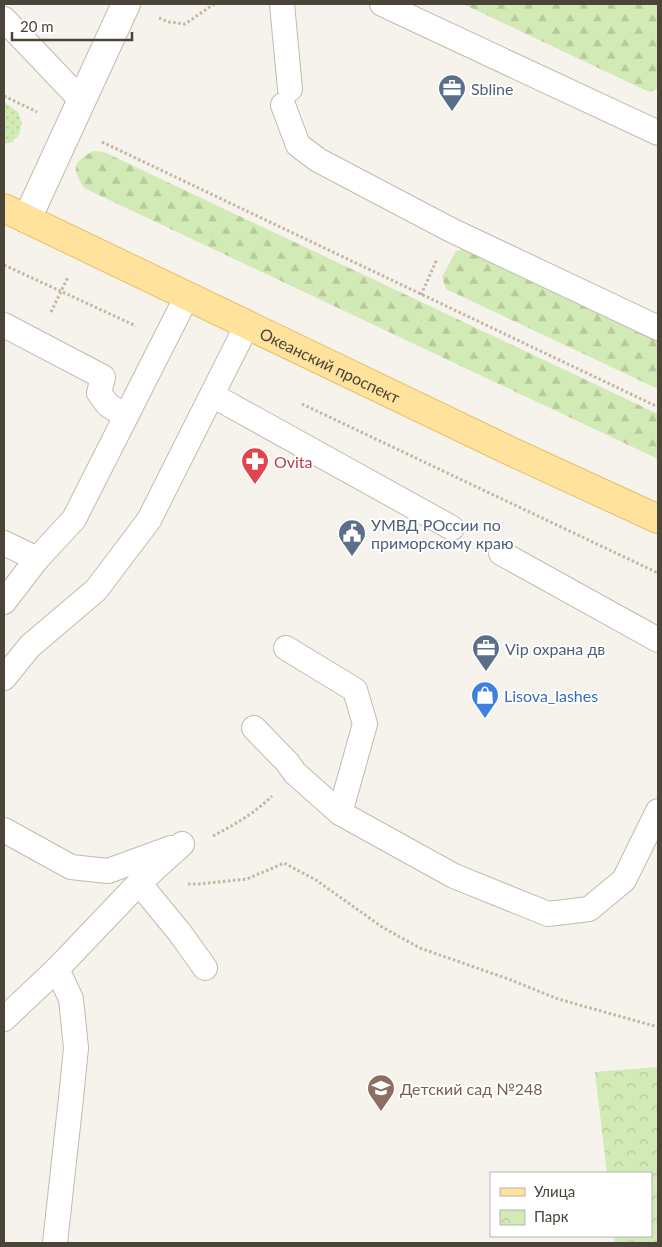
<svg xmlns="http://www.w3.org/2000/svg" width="662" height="1247" font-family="Lato,sans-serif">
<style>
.grass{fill:url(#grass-dots)}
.forest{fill:url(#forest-firs)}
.park{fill:url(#park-crowns)}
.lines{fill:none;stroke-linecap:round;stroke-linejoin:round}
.lane-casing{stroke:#c2bbae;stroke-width:26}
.street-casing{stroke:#c2bbae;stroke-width:30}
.primary-casing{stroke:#e6c16a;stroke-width:30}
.path{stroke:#c4b79f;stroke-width:3;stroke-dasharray:2.5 2.5;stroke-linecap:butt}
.lane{stroke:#fff;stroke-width:24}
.street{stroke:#fff;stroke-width:28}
.primary{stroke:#ffe39c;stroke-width:28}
.labels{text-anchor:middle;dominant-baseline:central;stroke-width:4;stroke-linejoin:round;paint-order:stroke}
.service-label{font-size:16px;fill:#4e5e75;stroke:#fff;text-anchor:start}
.street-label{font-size:16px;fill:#4b4439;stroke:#fff}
.health-label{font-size:16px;fill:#be3a42;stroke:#fff;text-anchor:start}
.shop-label{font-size:16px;fill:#366cbe;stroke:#fff;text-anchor:start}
.education-label{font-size:16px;fill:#785e54;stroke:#fff;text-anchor:start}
</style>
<defs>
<pattern id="grass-dots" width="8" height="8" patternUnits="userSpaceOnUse" patternTransform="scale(1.25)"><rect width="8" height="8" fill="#d2eab5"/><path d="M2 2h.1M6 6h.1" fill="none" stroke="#b6ca9c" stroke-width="1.8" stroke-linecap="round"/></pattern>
<pattern id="forest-firs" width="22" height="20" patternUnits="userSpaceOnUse" patternTransform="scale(1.25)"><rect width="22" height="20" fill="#d2eab5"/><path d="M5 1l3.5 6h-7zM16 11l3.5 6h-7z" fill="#b6ca9c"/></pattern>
<pattern id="park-crowns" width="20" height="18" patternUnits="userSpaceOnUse" patternTransform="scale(1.25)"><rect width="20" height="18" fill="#d2eab5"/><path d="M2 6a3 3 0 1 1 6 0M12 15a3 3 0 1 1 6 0" fill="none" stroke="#b6ca9c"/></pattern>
</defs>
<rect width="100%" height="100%" fill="#f6f3ec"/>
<path class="grass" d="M4 102 18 112 22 123 19 135 12 142 4 144Z"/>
<g class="forest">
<path d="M463 4H658V89L649 92Z"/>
<path d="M93 151 104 152 658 414V459L84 188C72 168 72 163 93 151Z"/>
<path d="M466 248 658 339V389L446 289 442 277 456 251Z"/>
</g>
<path class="park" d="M658 1067V1243H615L614 1236H651V1173H607L595 1072Z"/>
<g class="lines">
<g class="lane-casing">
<g id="lane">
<path d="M282 4 290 89"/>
<path d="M382 4 658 133"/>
<path d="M4 19 81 100"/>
<path d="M283 105 298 145 318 160 451 230 658 328"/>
<path d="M4 325 103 377 99 393 108 405 126 416"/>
<path d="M212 395 452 528"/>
<path d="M4 543 37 559"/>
<path d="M501 553 658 640"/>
<path d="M4 602 37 559 74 519 187 296"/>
<path d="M286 648 355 690 365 724 340 813 454 876 548 914 589 909 624 880 658 811"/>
<path d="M4 678 30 646 96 590 149 520 247 325"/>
<path d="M254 728 287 762 295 773 340 813"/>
<path d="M4 830 71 867 108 871 171 848"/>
<path d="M139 883 180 933 205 968"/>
<path d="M4 1019 57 969 139 883 182 844"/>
<path d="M55 1243 71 1098 76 1048 71 999 57 969"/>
</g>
</g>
<g class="street-casing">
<path id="street" d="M27 219 126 4"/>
</g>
<g class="primary-casing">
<g id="primary">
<path id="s1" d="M4 208 508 450 658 519"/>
</g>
</g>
<g class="path">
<path d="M159 18 169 22 185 24 214 4"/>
<path d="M4 96 37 112"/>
<path d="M102 142 658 407"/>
<path d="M4 265 136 326"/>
<path d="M421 295 437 259"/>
<path d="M51 312 68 277"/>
<path d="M302 404 658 573"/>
<path d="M213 836C234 825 255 813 272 796"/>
<path d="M188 884H198L247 879 284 863 316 880 382 927 420 948 511 980 558 999 658 1027"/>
</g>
<use href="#lane" class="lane"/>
<use href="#street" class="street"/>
<use href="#primary" class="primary"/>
</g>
<defs>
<g id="office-pin" transform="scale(1.4375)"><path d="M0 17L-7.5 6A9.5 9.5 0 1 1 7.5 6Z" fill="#5c6f8a" stroke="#fff"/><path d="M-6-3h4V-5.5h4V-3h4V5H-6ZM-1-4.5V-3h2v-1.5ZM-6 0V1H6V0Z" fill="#fff"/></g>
<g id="pharmacy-pin" transform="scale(1.4375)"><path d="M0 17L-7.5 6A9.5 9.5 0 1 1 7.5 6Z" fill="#e0444e" stroke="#fff"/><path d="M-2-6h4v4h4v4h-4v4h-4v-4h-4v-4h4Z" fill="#fff"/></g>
<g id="civic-pin" transform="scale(1.4375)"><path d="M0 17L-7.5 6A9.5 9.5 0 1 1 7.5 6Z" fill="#5c6f8a" stroke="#fff"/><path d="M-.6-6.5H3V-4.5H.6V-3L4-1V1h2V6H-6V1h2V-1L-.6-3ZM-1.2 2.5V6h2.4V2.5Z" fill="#fff"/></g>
<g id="shop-pin" transform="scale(1.4375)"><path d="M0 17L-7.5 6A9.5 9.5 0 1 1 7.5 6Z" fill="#3f7fe0" stroke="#fff"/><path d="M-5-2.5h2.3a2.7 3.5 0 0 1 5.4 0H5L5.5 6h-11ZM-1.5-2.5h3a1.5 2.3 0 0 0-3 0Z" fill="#fff"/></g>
<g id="school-pin" transform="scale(1.4375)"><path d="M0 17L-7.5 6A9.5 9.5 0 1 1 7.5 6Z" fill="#8d6e63" stroke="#fff"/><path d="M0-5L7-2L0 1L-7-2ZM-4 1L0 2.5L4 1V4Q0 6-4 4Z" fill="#fff"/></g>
</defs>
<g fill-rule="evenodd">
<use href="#office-pin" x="452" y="88"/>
<use href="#pharmacy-pin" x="255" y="461"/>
<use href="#civic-pin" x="352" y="533"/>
<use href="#office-pin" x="486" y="648"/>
<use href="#shop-pin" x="485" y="695"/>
<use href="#school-pin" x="381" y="1088"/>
</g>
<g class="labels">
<g class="service-label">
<text x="471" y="88">Sbline</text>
<text x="371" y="524">УМВД РОссии по<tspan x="371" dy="18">приморскому краю</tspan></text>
<text x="505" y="648">Vip охрана дв</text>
</g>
<g class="street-label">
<text stroke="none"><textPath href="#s1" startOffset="362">Океанский проспект</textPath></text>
</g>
<g class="health-label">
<text x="274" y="461">Ovita</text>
</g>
<g class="shop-label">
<text x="504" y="695">Lisova_lashes</text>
</g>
<g class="education-label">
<text x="400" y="1088">Детский сад №248</text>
</g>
</g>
<rect width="662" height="1247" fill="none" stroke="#4b4439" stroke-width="10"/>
<rect x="490" y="1172" width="162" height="65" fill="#ffffff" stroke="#b7b4b0"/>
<rect x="500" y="1188" width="25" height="8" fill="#ffe39c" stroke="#b7b4b0"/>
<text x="534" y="1197" font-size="15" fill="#4b4439">Улица</text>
<rect x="500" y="1210" width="25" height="15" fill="url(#park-crowns)" stroke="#b7b4b0"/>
<text x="534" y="1222" font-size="15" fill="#4b4439">Парк</text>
<path d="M12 32v8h120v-8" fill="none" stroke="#4b4439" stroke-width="2.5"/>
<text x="20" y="32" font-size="15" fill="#4b4439" stroke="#ffffff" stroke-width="4" paint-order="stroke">20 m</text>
</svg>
